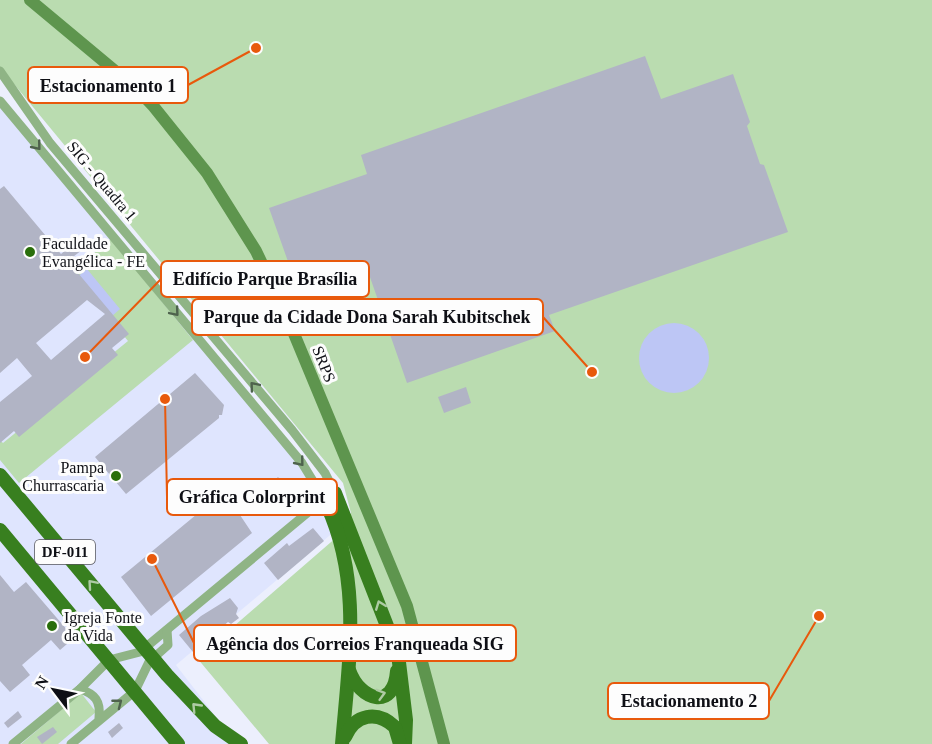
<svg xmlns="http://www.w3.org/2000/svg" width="932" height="744" font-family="'Times New Roman',serif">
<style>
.built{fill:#dfe5fe}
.green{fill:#badcb0}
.water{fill:#bdc6f5}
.building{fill:#b1b4c5;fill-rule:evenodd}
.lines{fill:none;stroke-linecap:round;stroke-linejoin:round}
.street{stroke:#8fb485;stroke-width:9}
.secondary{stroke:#5e954e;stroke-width:12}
.primary{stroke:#387f1f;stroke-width:14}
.oneway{stroke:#4e624d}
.oneway2{stroke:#aecba4}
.poi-dot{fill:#296e0b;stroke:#fdfdfd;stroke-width:2}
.labels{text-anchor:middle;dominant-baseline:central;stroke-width:6;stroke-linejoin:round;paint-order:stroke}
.shield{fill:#fdfdfd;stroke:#56565b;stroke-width:1.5}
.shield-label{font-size:15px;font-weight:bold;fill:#0e0f15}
.street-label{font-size:16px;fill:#0e0f15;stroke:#fdfdfd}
.poi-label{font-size:16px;fill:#0e0f15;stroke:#fdfdfd;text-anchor:start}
.leader{fill:none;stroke:#e8590c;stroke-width:2}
.callout-dot{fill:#e8590c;stroke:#fdfdfd;stroke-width:2}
.callout{fill:#fdfdfd;stroke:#e8590c;stroke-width:2}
.callout-label{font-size:18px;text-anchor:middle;font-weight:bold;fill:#0e0f15}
</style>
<rect width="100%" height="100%" fill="#eceffd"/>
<path class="built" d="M0 103 348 520 176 665 237 744H0Z"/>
<g class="green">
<path d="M0 0H932V744H269L197 658 338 536 351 513 343 483 0 67Z"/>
<path d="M111 239 193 340 19 483 0 460V440L3 443 128 341 72 271Z"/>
<path d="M81 693 96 712 58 744H21Z"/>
</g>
<g class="water">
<path d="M87 269 120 309 111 317 77 277Z"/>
<circle cx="674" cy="358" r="35"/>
</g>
<g class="building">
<path d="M645 56 661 99 733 74 750 122 747 126 760 164 764 165 788 232 549 315 555 331 407 383 364 260 296 284 269 208 367 174 361 155Z"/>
<path d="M4 186 61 254 75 242 82 250 69 260 76 274 78 273 129 334 112 348 118 355 19 437 14 431 0 443V402L32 376 17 358 0 373V189ZM87 300 105 314 51 360 36 343Z"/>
<path d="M195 373 224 405 222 415H219V418L126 494 95 457Z"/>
<path d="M466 387 471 403 444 413 438 397Z"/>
<path d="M278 477 289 489 276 499 266 488Z"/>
<path d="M246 484 257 496 238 512 252 533 151 616 121 577 220 495 226 501Z"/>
<path d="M313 528 324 541 278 580 264 563 287 543 289 546Z"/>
<path d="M0 575 14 592 26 582 74 638 60 650 51 640 22 665 30 675 10 692 0 681Z"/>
<path d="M230 598 238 608 236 614 239 618 231 624 228 622 193 652 179 635 201 616Z"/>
<path d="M18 711 22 717 8 728 4 723Z"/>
<path d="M119 723 123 728 112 738 108 732Z"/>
<path d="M53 727 57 732 42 744 37 737Z"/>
</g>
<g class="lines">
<g class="street">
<path d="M0 71 50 143 292 430 325 473 335 493 324 499 140 652 109 660 80 689 13 744"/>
<path d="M0 101 302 463 324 499"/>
<path d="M80 689C95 694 101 701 99 718"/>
<path d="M71 744 135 691 149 662 168 645 167 630"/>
</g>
<path class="secondary" d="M30 0 138 90 154 107 207 173 256 251 285 312 407 606 444 744"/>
<g class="primary">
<path d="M0 475 167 675 215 726 241 744"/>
<path d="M335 493 398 654 406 720 405 744"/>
<path d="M324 499C363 577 349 660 342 744"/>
<path d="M0 530 178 744"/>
<path d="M349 670C360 701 394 711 397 671"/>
<path d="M345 737C355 714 377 710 395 727L400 744"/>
</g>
</g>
<defs><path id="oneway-chevron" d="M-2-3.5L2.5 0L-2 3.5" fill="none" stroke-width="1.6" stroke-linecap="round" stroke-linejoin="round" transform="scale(1.5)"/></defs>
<g class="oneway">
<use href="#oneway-chevron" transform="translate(37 146) rotate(51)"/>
<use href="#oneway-chevron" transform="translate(175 312) rotate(50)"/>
<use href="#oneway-chevron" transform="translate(254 386) rotate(-130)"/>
<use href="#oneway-chevron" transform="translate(300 462) rotate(51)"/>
<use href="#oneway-chevron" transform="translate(118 703) rotate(-38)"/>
</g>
<g class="oneway2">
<use href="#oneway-chevron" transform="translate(92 584) rotate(-131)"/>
<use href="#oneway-chevron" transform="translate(380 605) rotate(-111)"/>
<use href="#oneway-chevron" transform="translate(381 694) rotate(-16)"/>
<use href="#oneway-chevron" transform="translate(196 707) rotate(-134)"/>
</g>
<g class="poi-dot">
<circle cx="30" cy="252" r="6"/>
<circle cx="116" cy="476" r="6"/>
<circle cx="52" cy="626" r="6"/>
</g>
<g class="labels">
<rect class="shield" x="35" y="540" width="60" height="24" rx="4.5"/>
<g class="shield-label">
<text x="65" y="552">DF-011</text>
</g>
<g class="street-label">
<text transform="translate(102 181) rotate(50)">SIG - Quadra 1</text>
<text transform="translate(324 364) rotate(68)">SRPS</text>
</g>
<g class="poi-label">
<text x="42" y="243">Faculdade<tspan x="42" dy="18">Evangélica - FE</tspan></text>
<text x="104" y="467" text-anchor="end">Pampa<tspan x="104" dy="18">Churrascaria</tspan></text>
<text x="64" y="617">Igreja Fonte<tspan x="64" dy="18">da Vida</tspan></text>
</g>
</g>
<path class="leader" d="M256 48L188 85M85 357L161 279M592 372L543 317M165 399L167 497M152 559L194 643M819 616L769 701"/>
<g class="callout-dot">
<circle cx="256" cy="48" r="6"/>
<circle cx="85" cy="357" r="6"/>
<circle cx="592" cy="372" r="6"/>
<circle cx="165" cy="399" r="6"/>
<circle cx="152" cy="559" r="6"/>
<circle cx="819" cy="616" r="6"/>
</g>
<g class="callout">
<rect x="28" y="67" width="160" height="36" rx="6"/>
<rect x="161" y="261" width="208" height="36" rx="6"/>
<rect x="192" y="299" width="351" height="36" rx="6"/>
<rect x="167" y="479" width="170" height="36" rx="6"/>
<rect x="194" y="625" width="322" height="36" rx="6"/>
<rect x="608" y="683" width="161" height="36" rx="6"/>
</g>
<g class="callout-label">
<text x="108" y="92">Estacionamento 1</text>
<text x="265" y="285">Edifício Parque Brasília</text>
<text x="367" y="323">Parque da Cidade Dona Sarah Kubitschek</text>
<text x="252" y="503">Gráfica Colorprint</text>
<text x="355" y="650">Agência dos Correios Franqueada SIG</text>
<text x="689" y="707">Estacionamento 2</text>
</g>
<g transform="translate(54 690) rotate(302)" stroke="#fdfdfd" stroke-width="4.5" paint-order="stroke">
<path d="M0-4.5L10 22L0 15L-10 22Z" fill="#0e0f15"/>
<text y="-9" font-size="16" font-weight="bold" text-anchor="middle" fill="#0e0f15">N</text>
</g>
</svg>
